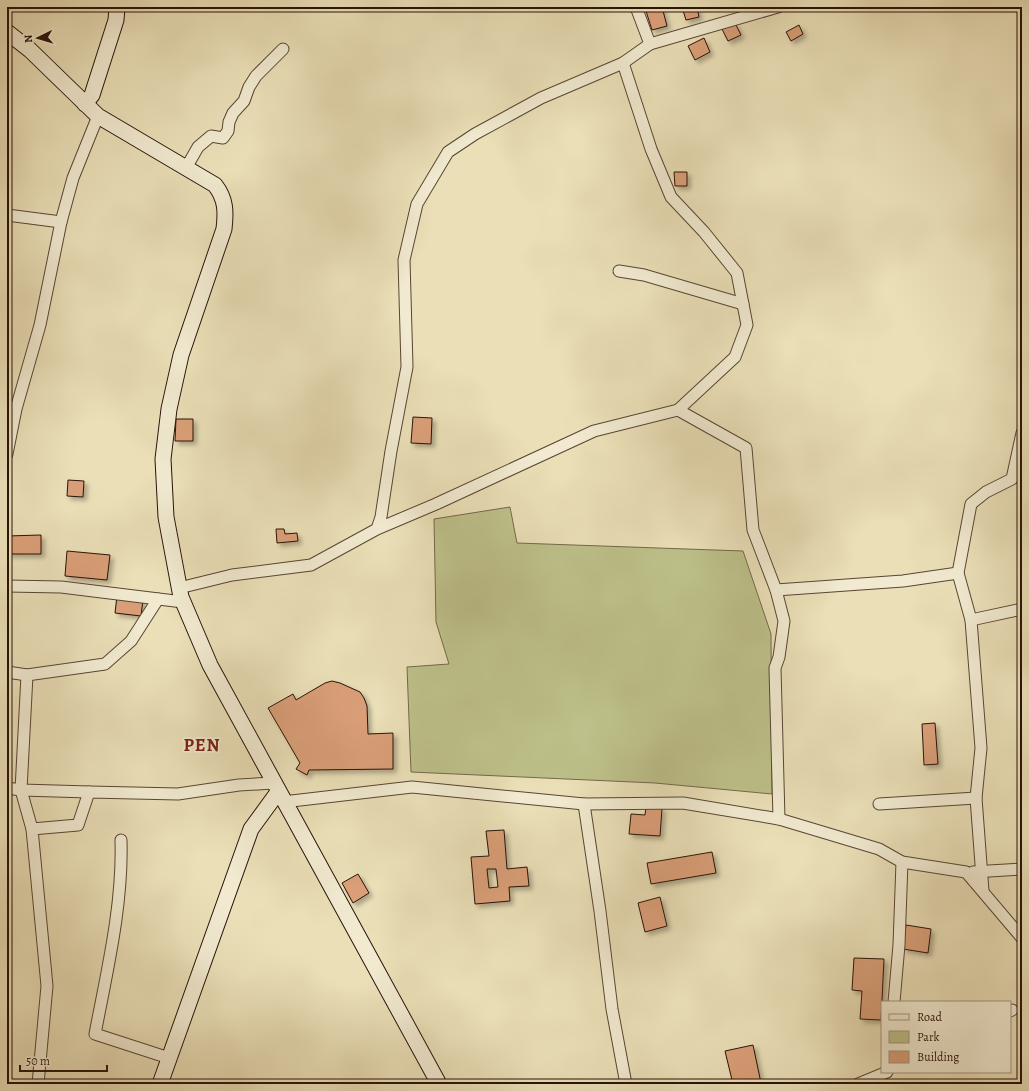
<svg xmlns="http://www.w3.org/2000/svg" width="1029" height="1091" font-family="Alegreya,serif">
<style>
.green{fill:#bdc08a;stroke:#73694a}
.building{fill:#da9f78;stroke:#291209;fill-rule:evenodd;filter:url(#shadow)}
.lines{fill:none;stroke-linecap:round;stroke-linejoin:round}
.street-casing{stroke:#594534;stroke-width:13}
.secondary-casing{stroke:#291209;stroke-width:17}
.street{stroke:#f1ead0;stroke-width:11}
.secondary{stroke:#f1ead0;stroke-width:15}
.labels{text-anchor:middle;dominant-baseline:central;stroke-width:3.5;stroke-linejoin:round;paint-order:stroke}
.district-label{font-size:18px;font-weight:bold;letter-spacing:1px;fill:#7a1f14;stroke:#f1ead0}
</style>
<defs>
<filter id="shadow"><feDropShadow dx="3.5" dy="3.5" stdDeviation="2" flood-color="#0004"/></filter>
</defs>
<rect width="100%" height="100%" fill="#eadfb7"/>
<filter id="stains"><feTurbulence type="fractalNoise" baseFrequency=".005" numOctaves="4"/><feColorMatrix values="0 0 0 0 .2 0 0 0 0 .09 0 0 0 0 .02 0 0 0 .5 -.17"/></filter>
<radialGradient id="worn" r=".72"><stop offset=".6" stop-color="#630" stop-opacity="0"/><stop offset="1" stop-color="#630" stop-opacity=".3"/></radialGradient>
<path class="green" d="M510 507 517 543 743 551 771 634 772 794 655 783 411 772 407 667 449 664 436 622 434 519Z"/>
<g class="building">
<path d="M649 7H662L667 26 652 30 645 8Z"/>
<path d="M682 7H697L699 17 686 20Z"/>
<path d="M735 23 741 35 728 41 722 29Z"/>
<path d="M799 25 803 34 791 41 786 32Z"/>
<path d="M704 38 710 52 695 60 688 46Z"/>
<path d="M674 172H687V186H675Z"/>
<path d="M413 417 432 418 431 444 411 443Z"/>
<path d="M176 419H193V441H175Z"/>
<path d="M68 480 84 481 83 497 67 496Z"/>
<path d="M276 529H284L285 534 297 533 298 541 277 543Z"/>
<path d="M41 535V554H7V536Z"/>
<path d="M67 551 110 555 107 580 65 576Z"/>
<path d="M117 596 143 599 141 616 115 613Z"/>
<path d="M332 681 340 683 360 692 364 698 367 706 368 734 393 733V769L309 770 307 775 296 769 300 763 268 708 293 694 296 700 325 683Z"/>
<path d="M935 723 938 764 924 765 922 724Z"/>
<path d="M646 807 662 808 660 836 629 834 631 814 645 815Z"/>
<path d="M504 830 507 869 527 867 529 886 509 887 510 901 475 904 471 857 489 856 486 831ZM487 869H496L498 887 489 888Z"/>
<path d="M712 852 716 873 651 884 647 863Z"/>
<path d="M358 874 369 893 353 903 342 883Z"/>
<path d="M660 897 667 926 645 932 638 903Z"/>
<path d="M906 925 931 929 928 953 903 949Z"/>
<path d="M854 958 884 959 881 1020 860 1019 862 991 852 990Z"/>
<path d="M753 1045 761 1083 733 1084 725 1051Z"/>
</g>
<g class="lines">
<g class="street-casing">
<g id="street">
<path d="M650 44 778 7"/>
<path d="M623 63 650 44 636 7"/>
<path d="M186 168 198 147 211 136 223 138 228 131 229 122 233 113 244 101 249 87 256 76 283 49"/>
<path d="M7 215 61 222 40 325 16 409 7 454"/>
<path d="M61 222 73 178 98 116"/>
<path d="M619 271 644 275 743 304"/>
<path d="M678 410 746 448 753 530 776 590 784 621 779 657 775 668 779 819"/>
<path d="M7 586 61 587 183 602"/>
<path d="M179 588 232 575 311 565 377 529 436 504 594 431 678 410 735 357 747 325 737 273 704 232 671 197 651 149 623 63 541 98 475 134 448 152 417 204 404 260 407 367 391 451 381 517 377 529"/>
<path d="M776 590 903 581 958 573"/>
<path d="M971 620 1022 609"/>
<path d="M7 672 27 675 105 664 131 641 158 599"/>
<path d="M27 675 21 790 32 829"/>
<path d="M7 788 21 790 89 792"/>
<path d="M283 802 412 787 584 804 683 803 779 819 879 849 902 862 966 872 1022 938"/>
<path d="M584 804 600 911 612 1009 626 1084"/>
<path d="M879 804 976 798"/>
<path d="M121 840C123 905 107 971 95 1034L169 1058"/>
<path d="M973 872 1022 869"/>
<path d="M983 891 976 798 981 748 971 620 958 573 971 504 986 492 1012 479 1022 433"/>
<path d="M894 1002 899 945 902 862"/>
<path d="M1010 1011 1012 1010"/>
<path d="M38 1084 47 986 32 829 78 825 89 792 178 794 239 785 273 783"/>
<path d="M858 1084 887 1072"/>
</g>
</g>
<g class="secondary-casing">
<g id="secondary">
<path d="M7 32 30 50 98 116 215 185C226 199 226 212 224 229L181 355 169 409 163 459 166 517 181 597 210 665 439 1084"/>
<path d="M85 104 92 95 116 20 117 7"/>
<path d="M160 1084 251 829 278 792"/>
</g>
</g>
<use href="#street" class="street"/>
<use href="#secondary" class="secondary"/>
</g>
<g class="labels">
<g class="district-label">
<text x="202" y="745">PEN</text>
</g>
</g>
<rect width="1029" height="1091" fill="none" stroke="#eadfb7" stroke-width="24"/>
<rect x="8" y="8" width="1013" height="1075" fill="none" stroke="#291209" stroke-width="2"/>
<rect x="12" y="12" width="1005" height="1067" fill="none" stroke="#291209"/>
<rect x="881" y="1001" width="130" height="72" fill="#f1ead0" stroke="#a19480"/>
<rect x="889" y="1014" width="20" height="6" fill="#f1ead0" stroke="#a19480"/>
<text x="917" y="1021" font-size="12" fill="#291209">Road</text>
<rect x="889" y="1031" width="20" height="12" fill="#bdc08a" stroke="#a19480"/>
<text x="917" y="1041" font-size="12" fill="#291209">Park</text>
<rect x="889" y="1051" width="20" height="12" fill="#da9f78" stroke="#a19480"/>
<text x="917" y="1061" font-size="12" fill="#291209">Building</text>
<g transform="translate(38 38) rotate(265)" stroke="#f1ead0" stroke-width="3" paint-order="stroke">
<path d="M0-3L7 15L0 10L-7 15Z" fill="#291209"/>
<text y="-6" font-size="11" font-weight="bold" text-anchor="middle" fill="#291209">N</text>
</g>
<path d="M20 1065v6h87v-6" fill="none" stroke="#291209" stroke-width="2"/>
<text x="26" y="1065" font-size="12" fill="#291209" stroke="#f1ead0" stroke-width="3" paint-order="stroke">50 m</text>
<rect width="100%" height="100%" filter="url(#stains)"/>
<rect width="100%" height="100%" fill="url(#worn)"/>
</svg>
